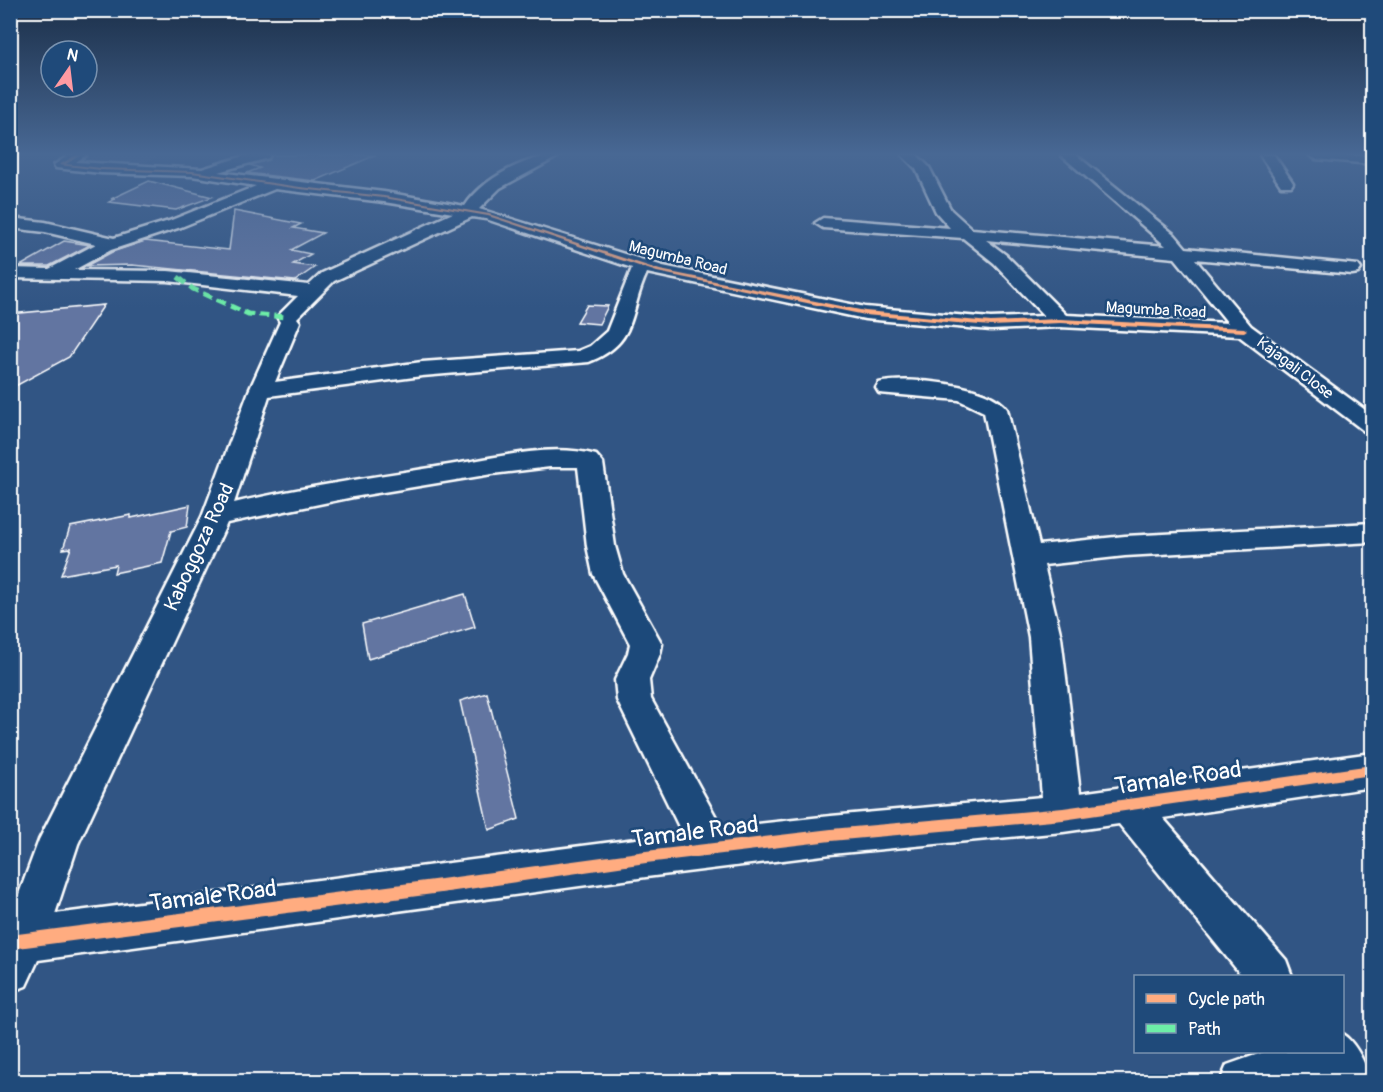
<svg xmlns="http://www.w3.org/2000/svg" width="1383" height="1092" font-family="Pangolin,sans-serif">
<style>
.built{fill:#44618f}
.building{fill:#6274a1;stroke:#fff;stroke-width:1.5}
.lines{fill:none;stroke-linecap:round;stroke-linejoin:round}
.minor-casing{stroke:#fff;stroke-width:5}
.minor{fill:#1f4a7a;fill-rule:evenodd}
.quiet{stroke:#6deda7;stroke-width:5;stroke-dasharray:10 5;stroke-linecap:butt}
.cycleway-casing{stroke:#1f4a7a;stroke-width:4}
.cycleway{fill:#ffac80;fill-rule:evenodd}
.labels{text-anchor:middle;dominant-baseline:central;stroke-width:5;stroke-linejoin:round;paint-order:stroke}
.far-street-label{font-size:16px;fill:#fff;stroke:#1f4a7a}
.street-label{font-size:20px;fill:#fff;stroke:#1f4a7a}
.near-street-label{font-size:24px;fill:#fff;stroke:#1f4a7a}
</style>
<rect width="100%" height="100%" fill="#315584"/>
<filter id="ink" filterUnits="userSpaceOnUse"><feTurbulence type="fractalNoise" baseFrequency=".0167" numOctaves="2"/><feDisplacementMap in="SourceGraphic" scale="12" xChannelSelector="R" yChannelSelector="G"/><feConvolveMatrix kernelMatrix="1 2 1 2 8 2 1 2 1" color-interpolation-filters="sRGB"/></filter>
<g filter="url(#ink)">
<path class="built" d="M94 155H162L132 168 72 164Z"/>
<g class="building">
<path d="M272 155H376L315 181 247 173 260 168 250 165 269 160Z"/>
<path d="M149 181 212 197 176 210 109 202 115 199H111Z"/>
<path d="M234 211 301 224 293 228 323 233 291 250 311 254 293 264 315 267 295 281 132 265 86 266 112 252 145 241 229 250Z"/>
<path d="M64 241 90 245 49 266H20Z"/>
<path d="M104 305 69 357 10 389V314Z"/>
<path d="M587 305 608 306 599 324 577 322Z"/>
<path d="M190 505 187 527 171 531 162 563 114 573 116 565 61 575 71 548 63 549 70 527 131 515V518Z"/>
<path d="M465 594 475 627 368 659 362 624Z"/>
<path d="M487 693 519 819 489 830 460 701Z"/>
</g>
<g class="lines">
<g class="minor-casing">
<g id="minor">
<path d="M69 155H86L76 162 202 169 247 155H270L268 158 218 172 384 192 465 206C483 178 528 155 561 155L500 188 479 209 663 266 865 307 991 318 1044 316 994 263 963 238 823 228 815 223 823 218 950 228 936 212 916 169 902 155H917L929 167 951 210 972 229 1166 246 1061 155H1076L1175 235 1186 248 1358 265 1361 269 1358 273 1352 274 1195 259 1251 326 1372 415V433L1364 431 1239 336 1060 327 991 330 865 319 647 273C628 313 639 342 589 362L422 376 269 396 234 503C307 486 381 476 455 464 499 457 552 443 596 455L603 463 615 546 623 574 662 644 660 654 649 680 651 699 722 828 831 816 1042 797 1029 637 984 412 959 400 879 393 876 388 879 383C907 376 990 384 1007 409L1039 545 1125 536 1372 523V542L1125 556 1044 565 1061 637 1080 793 1372 753V787L1163 818 1286 960 1292 976H1242L1119 824 1063 832 831 854 646 877 38 960 26 986 10 992V918L39 840 202 517 249 391 280 322 277 317 298 296 168 281 10 278V268L49 269 96 244 45 232 10 228V218L45 222 114 238 169 221 256 186 192 176 101 173 56 168 54 165ZM275 189 384 202 453 213 322 273 309 285 168 271 74 270 111 250 181 227ZM472 217 486 219 632 268 607 331 590 346 578 351 422 362 275 382 300 322 297 318 334 281ZM986 240 1175 258 1228 323 1066 315 1006 255ZM550 467H578L587 546 593 574 630 644 628 653 615 680 617 700 682 833 55 914 78 844 227 523 353 497 492 474Z"/>
<path d="M1260 155H1274L1293 183 1291 186H1281Z"/>
<path d="M1309 155 1372 156V164L1316 159Z"/>
<path d="M1342 1034C1356 1042 1366 1066 1372 1082H1220L1227 1065 1264 1052H1342Z"/>
</g>
</g>
<use href="#minor" class="minor"/>
<path class="quiet" d="M178 277 193 289 248 314 287 317"/>
<g class="cycleway-casing">
<g id="cycleway">
<path d="M76 155H81L66 164 101 168 192 171 300 187 384 196 489 214 660 270 865 311 991 322 1060 319 1244 328 1247 330 1244 332 1060 323 991 326 865 315 657 272 488 216 384 198 300 189 192 173 101 170 59 165Z"/>
<path d="M1372 765V775L1063 820 831 841 646 863 441 893 10 949V935L441 879 646 851 831 829 1063 808Z"/>
</g>
</g>
<use href="#cycleway" class="cycleway"/>
</g>
</g>
<linearGradient id="sky" x2="0" y2="1"><stop stop-color="#1b2f49"/><stop offset="0.5" stop-color="#486894"/><stop offset="1" stop-color="#486894" stop-opacity="0"/></linearGradient>
<rect width="1383" height="308" fill="url(#sky)"/>
<g class="labels">
<g class="far-street-label">
<text transform="translate(678 258) rotate(14)">Magumba Road</text>
<text transform="translate(1156 310) rotate(3)">Magumba Road</text>
<text transform="translate(1295 368) rotate(37)">Kajagali Close</text>
</g>
<g class="street-label">
<text transform="translate(199 547) rotate(-65)">Kaboggoza Road</text>
</g>
<g class="near-street-label">
<text transform="translate(1178 778) rotate(-8)">Tamale Road</text>
<text transform="translate(695 832) rotate(-7)">Tamale Road</text>
<text transform="translate(213 896) rotate(-7)">Tamale Road</text>
</g>
</g>
<rect width="1383" height="1092" fill="none" stroke="#1f4a7a" stroke-width="36"/>
<rect x="18" y="18" width="1347" height="1056" fill="none" stroke="#fff" stroke-width="2" filter="url(#ink)"/>
<rect x="1134" y="975" width="210" height="78" fill="#1f4a7a" stroke="#7992af" stroke-width="1.5"/>
<rect x="1146" y="994" width="30" height="9" fill="#ffac80" stroke="#7992af" stroke-width="1.5"/>
<text x="1188" y="1005" font-size="18" fill="#ffffff">Cycle path</text>
<rect x="1146" y="1024" width="30" height="9" fill="#6deda7" stroke="#7992af" stroke-width="1.5"/>
<text x="1188" y="1035" font-size="18" fill="#ffffff">Path</text>
<g transform="translate(69 69) rotate(14)"><circle r="28" fill="#1f4a7a" stroke="#7992af" stroke-width="1.5"/>
<path d="M0-4.5L10 22L0 15L-10 22Z" fill="#ff9aa2"/>
<text y="-9" font-size="16" font-weight="bold" text-anchor="middle" fill="#ffffff">N</text>
</g>
</svg>
